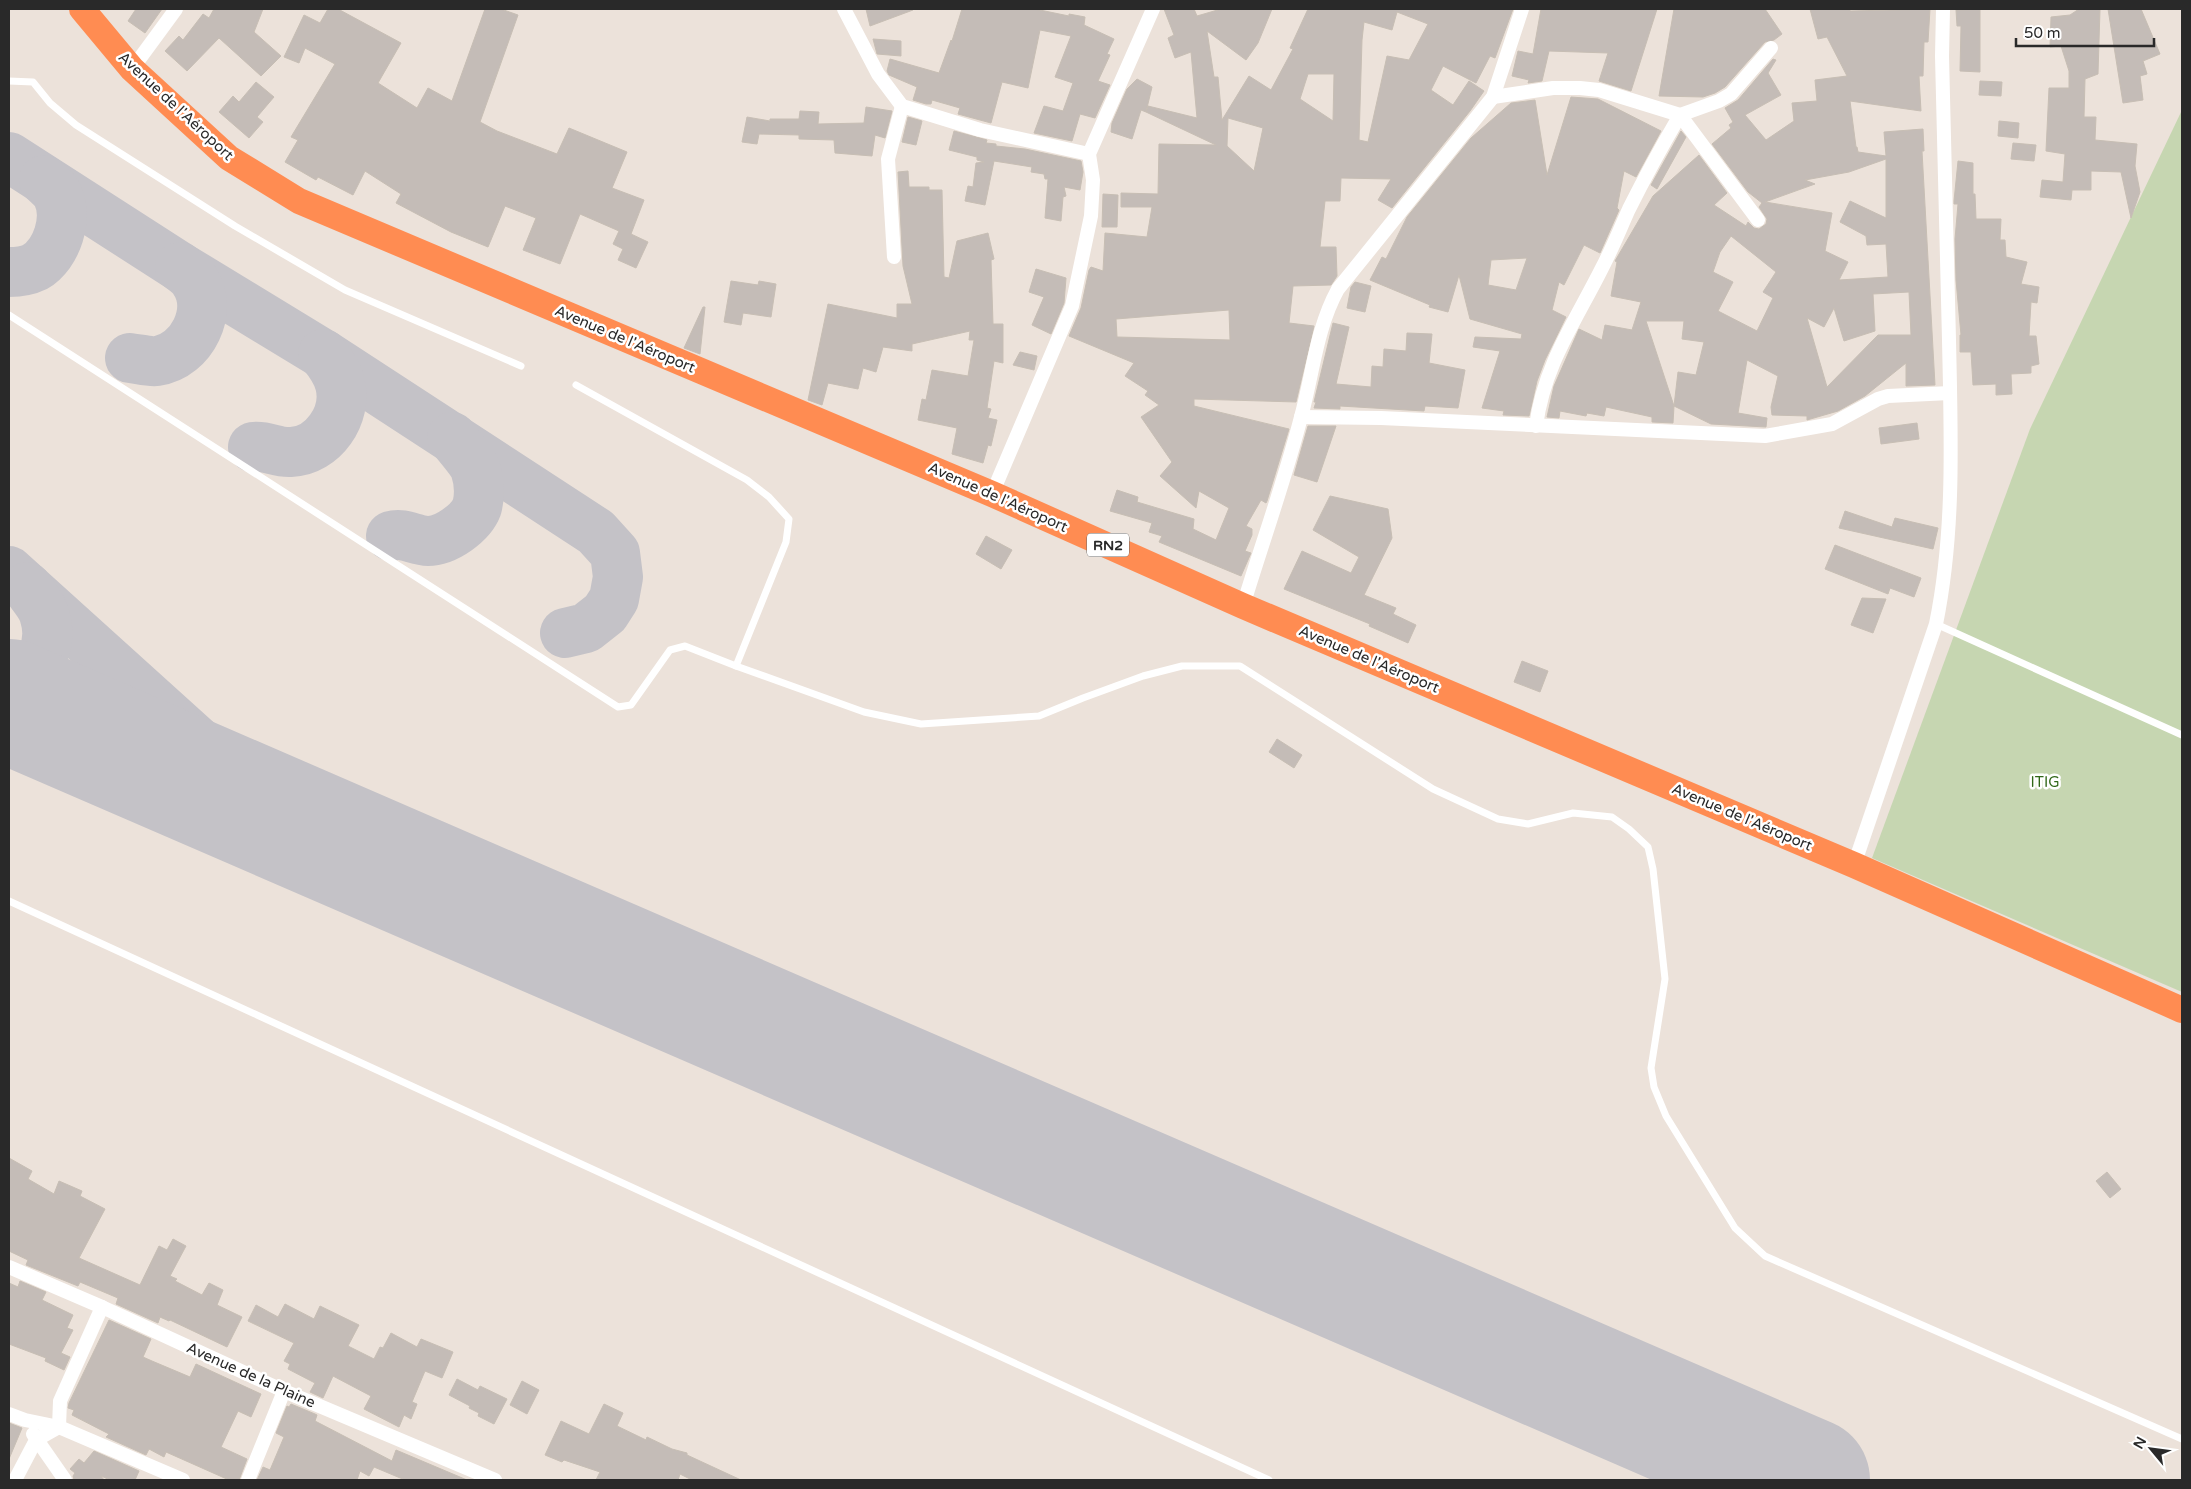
<svg xmlns="http://www.w3.org/2000/svg" width="2191" height="1489" font-family="'Varela Round',sans-serif">
<style>
.cemetery{fill:#c6d6b1}
.lines{fill:none;stroke-linecap:round;stroke-linejoin:round}
.taxiway{stroke:#c4c2c7;stroke-width:50}
.runway{stroke:#c4c2c7;stroke-width:124}
.building{fill:#c4bcb7;stroke:#c7beb4;fill-rule:evenodd}
.lane{stroke:#fff;stroke-width:7}
.street{stroke:#fff;stroke-width:14}
.highway{stroke:#ff8c52;stroke-width:26}
.labels{text-anchor:middle;dominant-baseline:central;stroke-width:5;stroke-linejoin:round;paint-order:stroke}
.shield{fill:#fff;stroke:#696969;stroke-width:1}
.shield-label{font-size:14px;font-weight:bold;fill:#292929}
.street-label{font-size:15px;fill:#292929;stroke:#fff}
.park-label{font-size:15px;fill:#306718;stroke:#fff}
</style>
<rect width="100%" height="100%" fill="#ece2da"/>
<path class="cemetery" d="M2182 110V992L1872 858 2030 429Z"/>
<g class="lines">
<g class="taxiway">
<path d="M9 157 180 267 323 354 596 532 615 553 618 577 614 599 605 613 586 628 565 633"/>
<path d="M9 272C18 272 27 271 35 267 57 254 69 218 57 194 54 189 48 184 44 180"/>
<path d="M130 358C139 359 149 362 157 361 192 356 215 310 194 280 191 275 185 271 180 267"/>
<path d="M253 447C266 445 277 453 291 452 323 451 348 415 340 384 337 372 331 364 323 354"/>
<path d="M391 536C404 532 415 541 428 541 446 541 471 523 477 507 480 495 479 480 475 468 470 458 459 447 452 437"/>
<path d="M9 571 258 796 299 826"/>
<path d="M9 686C40 676 54 644 44 614 41 604 32 595 27 587"/>
</g>
<path class="runway" d="M9 701 1808 1480"/>
</g>
<g class="building">
<path d="M136 9H162L145 33 128 21Z"/>
<path d="M214 9H263L254 32 281 56 261 76 219 38 187 71 165 51 179 36 183 40 203 14 209 18Z"/>
<path d="M328 9H338L401 43 378 83 417 108 428 88 452 101 485 9H501L518 15 480 122 497 131 557 154 569 128 627 152 612 188 644 200 631 234 648 242 636 268 618 260 623 249 613 244 619 231 580 214 560 264 523 250 536 218 505 206 488 247 451 232 396 203 401 194 365 171 353 195 318 177 316 180 285 162 298 140 291 137 335 64 305 48 299 63 284 57 304 15 320 23Z"/>
<path d="M866 9H913V10L870 26Z"/>
<path d="M962 9H1035L1069 16V14L1085 17 1084 25 1114 39 1107 54 1110 55 1098 81 1110 85 1095 118 1080 114 1072 141 1034 133 1044 106 1063 111 1073 83 1055 77 1071 36 1040 30 1028 88 1002 82 991 123 958 114 960 108 932 100 931 104H926L913 100 917 87 889 75 887 71 890 59 939 73 951 40 952 41Z"/>
<path d="M1164 9H1194L1197 16 1221 9H1272L1258 43 1246 60 1207 31 1214 77H1218L1222 120 1249 76 1271 90 1293 49 1290 48 1308 9H1513L1495 58 1490 56 1476 83 1443 66 1431 90 1453 105 1469 81 1484 91 1470 111 1392 208 1378 200 1391 179 1341 178 1340 201H1325L1320 247H1336L1337 276 1331 285 1293 286 1289 323 1314 326 1296 402 1194 399V406L1289 429 1267 501 1266 503 1261 500 1246 526 1252 529V535L1245 551 1251 553 1241 576 1159 542 1162 536 1149 532 1152 523 1110 511 1117 490 1138 497 1137 502 1194 519 1193 529 1216 540 1229 508 1199 491 1196 508 1160 476 1172 462 1141 417 1159 405 1145 395 1148 391 1125 376 1134 363 1069 336 1081 308 1089 270 1091 267 1103 271 1105 233 1147 237 1152 207H1121V193L1158 194 1159 144 1216 145 1146 112 1148 106 1197 118 1191 52 1175 58 1168 38 1174 35ZM1397 12 1428 24 1409 60 1387 56 1368 142 1359 140 1362 40 1364 22 1392 30ZM1308 74H1334L1333 121 1300 99ZM1228 118 1263 128 1254 171 1227 146ZM1229 310 1230 340 1117 337 1116 319Z"/>
<path d="M1541 9H1657L1631 91 1599 81 1608 53 1549 51 1542 81 1528 83 1529 80 1512 76 1518 51 1533 54Z"/>
<path d="M1674 9H1765L1782 34 1774 40 1765 42 1725 87 1715 93 1703 97 1659 96Z"/>
<path d="M1810 9H1850V11L1930 9 1928 42H1924L1923 76H1919L1921 111 1850 101 1856 147H1857L1858 152 1886 156 1884 132 1923 129 1924 151H1922L1935 385 1906 386V363L1865 396 1838 411 1807 420V416L1772 415 1771 407 1778 376 1747 360 1738 413 1767 418 1766 427 1711 424 1674 406 1673 423 1652 422V417L1606 407 1604 416 1587 413 1586 416 1560 411 1559 418 1547 417 1554 386 1579 329 1602 340 1605 325 1632 330 1641 302 1611 296 1617 262 1615 261 1653 196 1699 155 1727 193 1714 205 1746 226 1748 222 1754 228 1759 229 1766 224 1767 219 1759 207 1762 203 1748 192 1712 144 1731 128 1729 125 1733 122 1725 108 1738 100 1773 59 1776 60 1768 73 1781 95 1745 115 1766 140 1794 121 1792 103 1817 101 1815 80 1847 76 1827 37 1818 39ZM1886 159V218L1850 201 1840 222 1866 236 1867 245 1886 244 1888 277 1839 280 1848 262 1825 251 1832 213 1765 202 1815 184 1805 180 1849 172ZM1731 236 1776 272 1763 292 1773 298 1757 331 1718 311 1733 282 1713 272 1720 252ZM1909 292 1911 335H1878L1827 387 1807 318 1824 327 1834 308 1844 341 1875 331 1873 294ZM1646 321H1684L1682 339 1704 342 1696 375 1678 372 1674 406Z"/>
<path d="M1980 9V72L1960 71 1961 26H1957L1956 10Z"/>
<path d="M2079 9H2100L2098 74 2085 79 2084 117H2096L2095 140 2137 144 2135 166 2140 192 2131 218 2121 172 2091 171V190H2072L2071 200 2040 197 2042 180 2063 182 2065 154 2046 151 2049 88H2069V71L2061 46 2050 47 2051 17 2070 15Z"/>
<path d="M2108 9H2141L2160 54 2143 61 2147 74 2140 76 2143 100 2123 103Z"/>
<path d="M873 39 901 41V56L877 54Z"/>
<path d="M1137 79 1152 87 1146 112 1141 110 1132 139 1111 132 1112 123 1127 89Z"/>
<path d="M1980 81 2002 82 2001 96 1979 95Z"/>
<path d="M256 82 274 97 257 117 263 122 249 138 219 112 233 96 239 102Z"/>
<path d="M1571 97 1598 99 1661 131 1636 177 1624 171 1617 208 1619 210 1600 253 1584 245 1564 285 1559 282 1552 310 1566 317 1545 360 1537 381 1529 416 1503 415 1504 411 1482 408 1500 351 1473 347 1475 337 1521 339 1522 334 1470 319 1459 275 1448 312 1429 307 1430 305 1370 280 1382 257 1386 259 1407 217 1471 138 1511 103 1535 100 1547 175ZM1527 258 1516 290 1488 285 1491 260Z"/>
<path d="M866 107 892 111 885 138 875 135 872 156 835 153 834 140 799 139V135L759 134 757 144 742 142 747 117 770 121V119H799L800 111 819 112 818 124 864 123Z"/>
<path d="M908 117 922 121 916 145 902 142Z"/>
<path d="M1999 121 2019 123 2018 138 1998 136Z"/>
<path d="M954 131 987 140 986 143 996 144V146L1025 149 1081 161 1083 172 1080 190 1064 187 1066 196 1063 197 1061 221 1045 218 1048 179H1045L1044 174 1031 172 1032 167 994 161 985 205 965 201 968 186 973 187 976 163 984 162 977 160V157L949 150Z"/>
<path d="M1681 131 1686 137 1657 189 1651 185Z"/>
<path d="M2013 143 2036 145 2034 161 2011 159Z"/>
<path d="M1958 161 1973 163V194H1975L1976 219H2001L2000 240H2005L2006 257 2027 262 2021 284 2039 287 2037 303 2031 302 2029 336H2036L2039 364 2031 366V373L2011 374 2012 394 1996 395V384L1973 385 1971 352H1960V335H1961L1956 280 1955 239 1958 204H1954V201Z"/>
<path d="M908 171 909 187H929V190H942L944 277 949 278 957 241 988 233 994 259 991 260 993 324H1003V363L994 361 987 408 991 409 988 418 997 420 991 446 988 445 983 463 952 454 957 428 918 420 922 399 926 400 932 370 968 376 974 340H969L970 331 912 344V351L883 347 876 372 863 368 858 389 828 383 822 405 808 400 828 304 897 318V304H912L903 266 898 172Z"/>
<path d="M1103 194 1118 195 1117 227H1102Z"/>
<path d="M1036 269 1066 278 1064 303 1051 334 1032 325 1044 297 1029 292Z"/>
<path d="M731 281 758 285 759 281 776 284 771 317 743 313 741 325 724 322Z"/>
<path d="M1355 282 1371 286 1365 312 1347 308 1351 287Z"/>
<path d="M703 307H705L700 354 684 348Z"/>
<path d="M1333 323 1349 327 1336 384 1371 387 1372 366 1383 367 1384 349 1406 351 1407 333 1432 334 1429 363 1465 370 1458 408 1425 406 1424 411 1340 406V409L1314 408 1316 402H1314Z"/>
<path d="M1020 352 1037 356 1034 370 1013 365Z"/>
<path d="M1917 423 1919 439 1881 444 1879 428Z"/>
<path d="M1308 426H1336L1317 482 1294 475Z"/>
<path d="M1330 496 1388 509 1392 538 1364 595 1396 608 1393 614 1416 625 1408 643 1369 626 1370 624 1284 589 1302 551 1351 573 1359 557 1313 530Z"/>
<path d="M1845 511 1892 527 1895 518 1938 528 1933 549 1839 528Z"/>
<path d="M986 536 1012 550 1001 569 976 554Z"/>
<path d="M1835 545 1921 578 1914 597 1890 588 1888 594 1825 569Z"/>
<path d="M1862 598 1886 599 1873 633 1851 625Z"/>
<path d="M1522 661 1548 671 1540 692 1514 682Z"/>
<path d="M1277 739 1302 755 1294 768 1269 752Z"/>
<path d="M9 1158 32 1171 28 1179 54 1194 59 1181 82 1191 80 1196 105 1209 79 1258 140 1285 159 1246 167 1250 173 1239 186 1246 170 1276 177 1279 175 1281 202 1295 209 1283 223 1290 217 1305 242 1317 227 1347 170 1320 169 1321 160 1317 158 1323 116 1304 118 1298 80 1282 78 1286 26 1265 28 1260 9 1251Z"/>
<path d="M2107 1172 2121 1189 2110 1198 2096 1181Z"/>
<path d="M20 1281 46 1292 42 1300 73 1315 67 1328 73 1330 61 1353 70 1357 64 1370 45 1361 46 1358 9 1344V1283L18 1287Z"/>
<path d="M285 1304 314 1319 320 1306 359 1325 348 1346 374 1359 380 1347 383 1348 391 1333 417 1347 421 1339 453 1352 442 1378 425 1371 412 1402 417 1404 411 1419 404 1415 399 1427 364 1409 371 1396 333 1376 323 1398 310 1392 315 1383 288 1369 290 1364 284 1361 294 1343 248 1321 256 1305 278 1317Z"/>
<path d="M109 1320 151 1339 143 1357 152 1361 190 1377 196 1364 261 1394 251 1417 238 1411 221 1447 247 1459 239 1480H229L166 1452 164 1457 149 1449 146 1455 106 1437 109 1434 72 1415 74 1410 68 1408 69 1403Z"/>
<path d="M457 1379 478 1390 480 1386 507 1399 494 1424 478 1416 479 1413 469 1408 470 1406 449 1395Z"/>
<path d="M522 1381 539 1390 527 1414 510 1405Z"/>
<path d="M291 1404 315 1414 317 1415 315 1421 392 1461 396 1450 467 1480H405L374 1467 369 1476 360 1471 357 1480H257L263 1467 270 1470 284 1437 276 1433 287 1406 289 1407Z"/>
<path d="M604 1404 623 1413 617 1426 646 1440 647 1437 672 1449 687 1453V1455L741 1480H692L680 1474 678 1480H596L600 1472 564 1460 562 1462 545 1455 561 1421 589 1434Z"/>
<path d="M9 1423 22 1428 9 1459Z"/>
<path d="M94 1451 139 1471 135 1480H110L101 1476 104 1480H74L73 1476 75 1473 70 1469 79 1459 84 1463Z"/>
</g>
<g class="lines">
<g class="lane">
<path d="M9 81 33 82 50 103 76 125 235 226 345 290 521 366"/>
<path d="M9 315 618 707 631 705 670 650 685 646 736 666"/>
<path d="M576 385 747 480 769 497 789 519 786 542 736 666 864 712 921 724 1039 716 1083 698 1143 676 1182 666H1240L1433 789 1498 819 1528 824 1573 813 1612 817 1629 829 1648 847 1653 869 1665 979 1651 1068 1654 1087 1666 1116 1735 1228 1765 1256 2182 1439"/>
<path d="M1936 624 2182 735"/>
<path d="M9 901 1269 1480"/>
</g>
<g class="street">
<path d="M844 9 878 74 902 106 980 130 1089 154"/>
<path d="M132 69 176 9"/>
<path d="M1493 97 1553 88H1580L1599 90 1680 115 1758 220"/>
<path d="M894 257 888 159 902 106"/>
<path d="M1301 417 1381 418 1765 436 1832 424 1878 399 1888 396 1950 393"/>
<path d="M1536 426C1544 365 1575 322 1602 268 1612 249 1620 229 1629 209 1645 177 1662 146 1680 115L1719 101 1731 94 1771 48"/>
<path d="M992 494 1072 306 1091 216 1093 180 1089 154 1153 9"/>
<path d="M1243 606C1262 543 1285 480 1301 417 1313 374 1316 329 1338 289L1493 97 1522 9"/>
<path d="M1854 865 1936 624C1955 531 1951 435 1949 340 1946 246 1944 151 1942 56L1943 9"/>
<path d="M9 1267 102 1307 284 1391 495 1480"/>
<path d="M9 1414 25 1420 59 1427 183 1480"/>
<path d="M33 1434 65 1480"/>
<path d="M15 1480 36 1440 59 1427 60 1401 102 1307"/>
<path d="M248 1480 284 1391"/>
</g>
<path class="highway" d="M82 9 132 69 229 158 299 201 992 494 1243 606 1854 865 2182 1010"/>
</g>
<g class="labels">
<rect class="shield" x="1087" y="533.5" width="42" height="23" rx="4"/>
<g class="shield-label">
<text x="1108" y="545">RN2</text>
</g>
<g class="street-label">
<text transform="translate(176 106) rotate(43)">Avenue de l'Aéroport</text>
<text transform="translate(625 339) rotate(23)">Avenue de l'Aéroport</text>
<text transform="translate(998 497) rotate(24)">Avenue de l'Aéroport</text>
<text transform="translate(1369 659) rotate(23)">Avenue de l'Aéroport</text>
<text transform="translate(1742 817) rotate(23)">Avenue de l'Aéroport</text>
<text transform="translate(251 1375) rotate(24)">Avenue de la Plaine</text>
</g>
<g class="park-label">
<text x="2045" y="782">ITIG</text>
</g>
</g>
<rect width="2191" height="1489" fill="none" stroke="#292929" stroke-width="20"/>
<g transform="translate(2151 1449) rotate(299)" stroke="#ffffff" stroke-width="4" paint-order="stroke">
<path d="M0-4L9 19L0 12L-9 19Z" fill="#292929"/>
<text y="-8" font-size="14" font-weight="bold" text-anchor="middle" fill="#292929">N</text>
</g>
<path d="M2016 38v8h138v-8" fill="none" stroke="#292929" stroke-width="2.5"/>
<text x="2024" y="38" font-size="15" fill="#292929" stroke="#ffffff" stroke-width="4" paint-order="stroke">50 m</text>
</svg>
